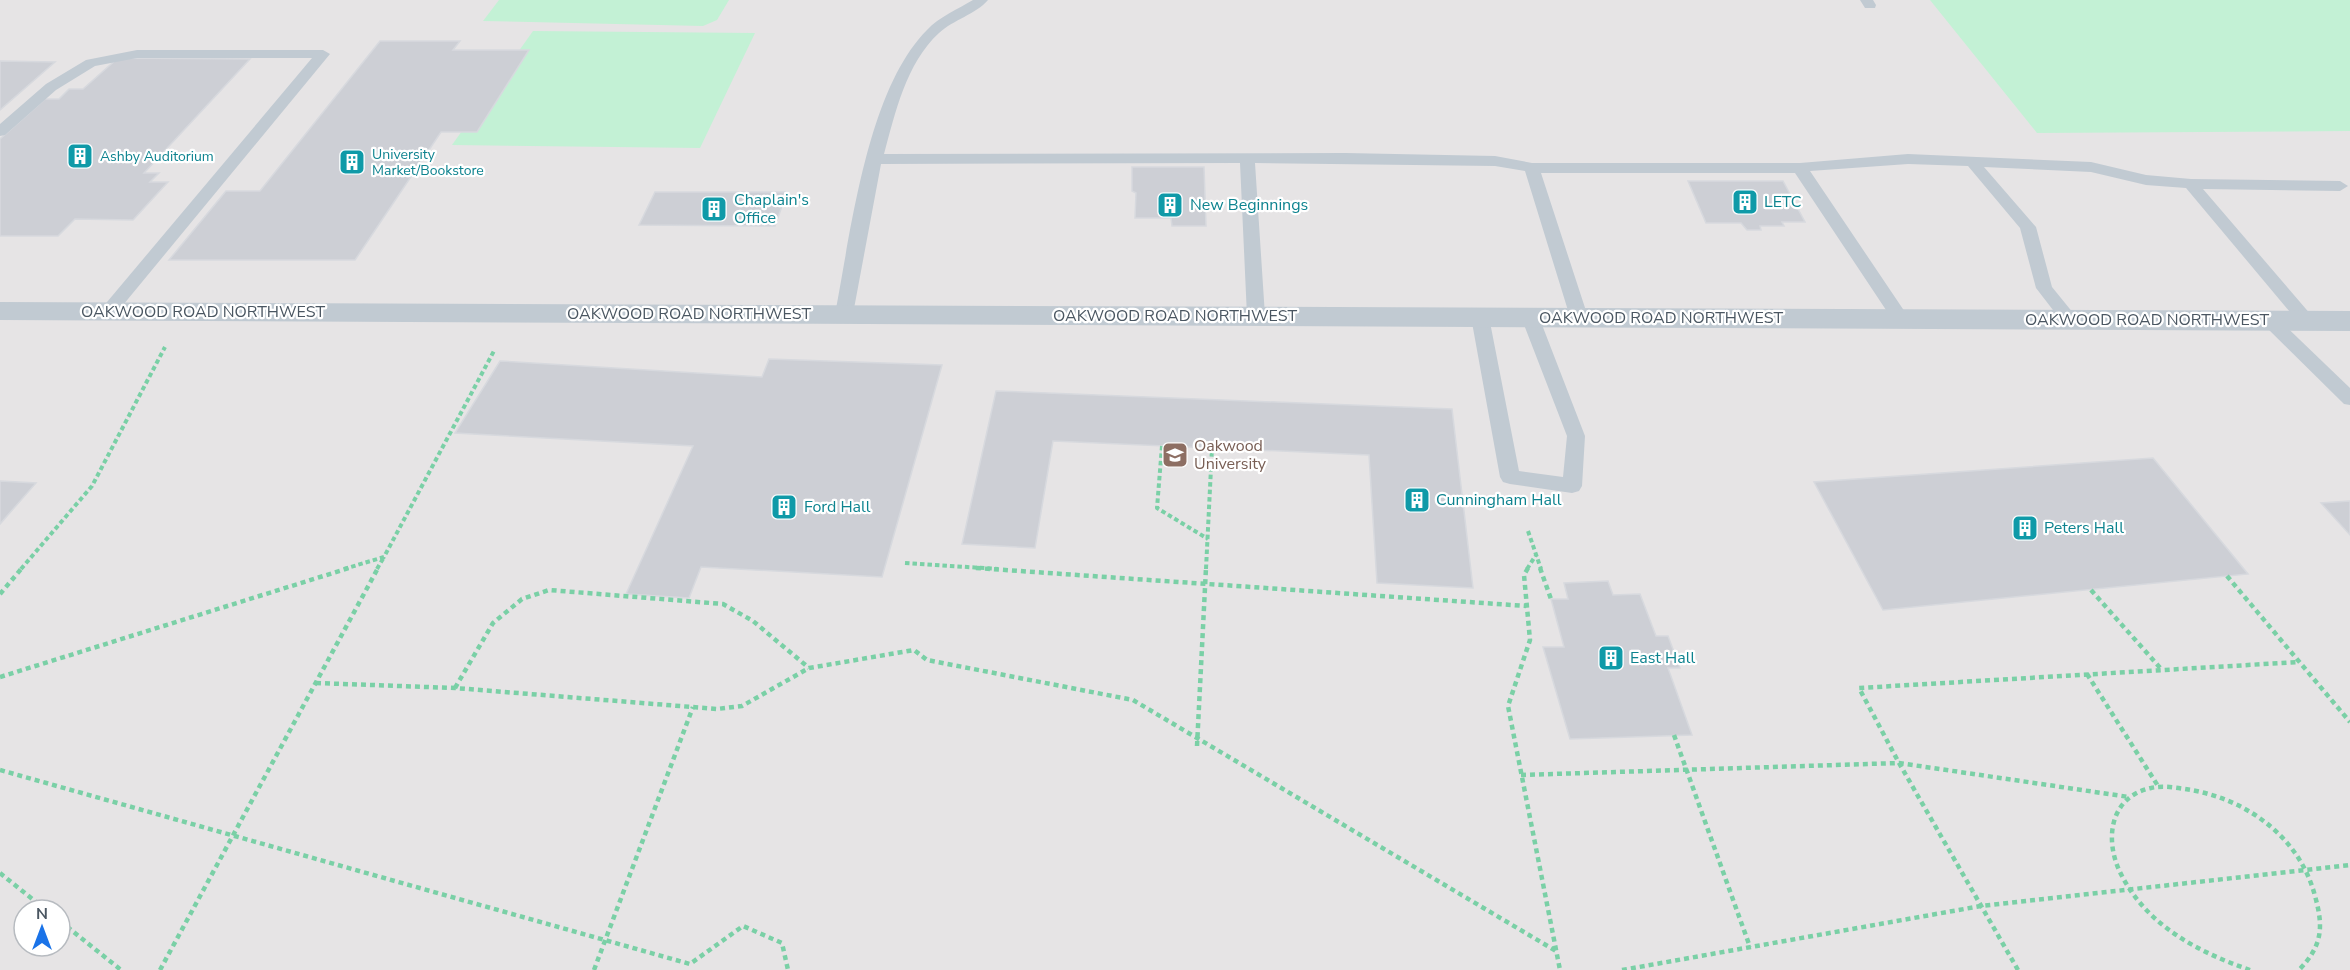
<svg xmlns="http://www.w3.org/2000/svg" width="2350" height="970" font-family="'Nunito Sans',sans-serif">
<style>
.education{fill:#e6e4e5;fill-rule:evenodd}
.green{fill:#c3f1d5}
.building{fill:#cdcfd5;stroke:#d7d9de;stroke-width:1.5}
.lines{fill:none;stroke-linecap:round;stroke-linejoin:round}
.path-far1{stroke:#7ad0a6;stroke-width:4;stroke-dasharray:4.5 3;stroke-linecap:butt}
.path{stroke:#7ad0a6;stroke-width:4.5;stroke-dasharray:5 4;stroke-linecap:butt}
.service{fill:#c1cad2;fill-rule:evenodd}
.minor{fill:#c1cad2;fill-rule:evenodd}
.labels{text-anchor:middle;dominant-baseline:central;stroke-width:4.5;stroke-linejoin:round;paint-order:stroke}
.far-culture-label{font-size:14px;fill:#0d838f;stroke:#fff;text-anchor:start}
.culture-label{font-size:16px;fill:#0d838f;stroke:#fff;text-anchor:start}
.street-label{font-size:16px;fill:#4a5661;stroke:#fff}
.education-label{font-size:16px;fill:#785e54;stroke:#fff;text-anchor:start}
</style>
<rect width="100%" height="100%" fill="#f5f3f3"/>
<path class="education" d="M0 0H2350V970H0ZM24 910H60V946H24Z"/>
<g class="green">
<path d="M499 0H729L717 20 703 26 483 21Z"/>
<path d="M1930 0H2350V131L2037 133Z"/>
<path d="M533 31 755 33 700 148 452 145Z"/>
</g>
<g class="building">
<path d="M380 41H460L453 50H529L477 132H441L355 260H169L226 191H260Z"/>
<path d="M118 58 250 59 144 173H159L150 182H168L133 220 75 219 58 236H0V139L45 99H59L69 89H83Z"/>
<path d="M0 61 55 62 0 110Z"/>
<path d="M1132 167H1204L1206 226H1172L1171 218H1135L1136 193 1132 191Z"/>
<path d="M1688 181H1783L1805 222H1782L1784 226H1760L1761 230H1747L1741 223H1706Z"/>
<path d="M655 192H787L775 226 639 225Z"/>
<path d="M769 359 942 365 882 577 701 567 689 598 626 594 693 446 455 433 500 361 762 377Z"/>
<path d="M996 391 1452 409 1473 588 1377 583 1369 455 1053 441 1035 548 962 544Z"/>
<path d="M2153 458 2248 574 1883 610 1814 482Z"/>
<path d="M0 481 36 483 0 524Z"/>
<path d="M2350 501V535L2321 503Z"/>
<path d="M1608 581 1613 595 1640 594 1656 636H1668L1680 668H1668L1692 735 1570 739 1543 647H1564L1551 599H1568L1564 583Z"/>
</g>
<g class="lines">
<g class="path-far1">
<path d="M1162 446 1157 508 1208 539"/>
<path d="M1528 531 1541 569"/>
<path d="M905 563 998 569"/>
<path d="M21 569 92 486 165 347"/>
<path d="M344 569 384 557 495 349"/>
<path d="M377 569 384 557"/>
<path d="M1206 569 1212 448"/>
<path d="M1527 569 1536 555"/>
</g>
<g class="path">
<path d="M976 568 1526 606"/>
<path d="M1528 568 1524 575 1530 640 1508 706 1560 970"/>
<path d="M1540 568 1551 599"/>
<path d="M2227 576 2350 722"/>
<path d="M2091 590 2162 670"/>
<path d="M0 594 22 568"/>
<path d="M2087 674 2158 786"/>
<path d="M0 677 349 568"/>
<path d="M316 683 455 688 717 709 742 706 809 668 914 650 927 660 1133 700 1556 951"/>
<path d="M455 688 493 623 522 599 549 590 723 604 753 621 809 668"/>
<path d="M1674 735 1750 947"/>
<path d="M1197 746 1206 568"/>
<path d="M0 770 690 964 743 926 782 943 788 970"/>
<path d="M1521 775 1899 763 2129 797"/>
<path d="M0 873 46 910"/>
<path d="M60 921 121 970"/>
<path d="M160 970 378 568"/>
<path d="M594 970 693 707"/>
<path d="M1622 970 1981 906 2350 865"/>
<path d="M2018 970 1899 763 1859 688 2299 662"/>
<path d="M2250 970C2198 952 2148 926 2122 876 2104 843 2108 797 2151 788 2163 785 2178 788 2191 790 2248 800 2300 838 2315 896 2324 928 2322 946 2299 970"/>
</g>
<g class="service">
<path d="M973 0H988C976 14 953 20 939 33 906 63 895 114 884 154L1345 153 1495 156 1532 163H1800L1908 154 2091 162 2146 175 2191 179 2340 181 2348 186 2340 191 2203 189 2312 316 2315 320 2312 324H2300L2186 188 2146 185 2091 172 1984 167 2036 227 2052 287 2078 319 2075 323H2063L2036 288 2020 228 1968 166 1908 164 1810 171 1909 318 1906 322H1894L1795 173H1541L1588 317 1585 321H1573L1570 317 1525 171 1495 166 1255 163 1265 316 1262 320H1250L1247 316 1240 163 881 164 853 314 850 318H838L835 314C851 232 867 90 927 30 939 17 958 9 973 0Z"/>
<path d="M1860 0H1873L1876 5 1875 8H1865Z"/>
<path d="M137 50H323L330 54 114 316H102L99 312 102 308 312 58H137L95 66 56 90 5 135 0 136V124L46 84 86 60Z"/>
<path d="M1480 311 1486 313 1489 317 1519 471 1563 477 1567 436 1521 317 1524 313H1536L1539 317 1585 436 1582 486 1579 491 1572 493 1510 484 1503 482 1500 477 1471 317 1474 313Z"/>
<path d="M2269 314 2275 316 2350 388V405L2344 404 2263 324 2260 320 2263 316Z"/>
</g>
<path class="minor" d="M0 302 2350 311V331L0 320Z"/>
</g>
<defs>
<g id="building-square" transform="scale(1.35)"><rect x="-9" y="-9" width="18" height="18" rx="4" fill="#0f9aa8" stroke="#fff"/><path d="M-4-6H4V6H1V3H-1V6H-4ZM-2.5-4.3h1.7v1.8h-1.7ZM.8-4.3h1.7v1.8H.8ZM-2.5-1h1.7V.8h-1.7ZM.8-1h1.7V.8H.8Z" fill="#fff"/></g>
<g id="university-square" transform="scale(1.35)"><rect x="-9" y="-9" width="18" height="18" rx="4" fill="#8d6e63" stroke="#fff"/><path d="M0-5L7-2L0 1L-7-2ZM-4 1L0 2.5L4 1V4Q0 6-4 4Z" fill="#fff"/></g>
</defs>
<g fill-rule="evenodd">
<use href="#building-square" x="80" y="156"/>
<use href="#building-square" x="352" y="162"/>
<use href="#building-square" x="1745" y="202"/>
<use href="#building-square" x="1170" y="205"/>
<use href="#building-square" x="714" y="209"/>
<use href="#university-square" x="1175" y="455"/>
<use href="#building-square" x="1417" y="500"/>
<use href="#building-square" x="784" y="507"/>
<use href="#building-square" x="2025" y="528"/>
<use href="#building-square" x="1611" y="658"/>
</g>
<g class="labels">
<g class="far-culture-label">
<text x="372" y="154">University<tspan x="372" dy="16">Market/Bookstore</tspan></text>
<text x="100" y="156">Ashby Auditorium</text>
</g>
<g class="culture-label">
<text x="734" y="200">Chaplain's<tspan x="734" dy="18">Office</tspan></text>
<text x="1764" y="202">LETC</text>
<text x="1190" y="205">New Beginnings</text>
<text x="1436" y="500">Cunningham Hall</text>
<text x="804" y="507">Ford Hall</text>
<text x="2044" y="528">Peters Hall</text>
<text x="1630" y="658">East Hall</text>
</g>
<g class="street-label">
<text x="203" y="312">OAKWOOD ROAD NORTHWEST</text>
<text x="689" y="314">OAKWOOD ROAD NORTHWEST</text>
<text x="1175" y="316">OAKWOOD ROAD NORTHWEST</text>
<text x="1661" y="318">OAKWOOD ROAD NORTHWEST</text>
<text x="2147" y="320">OAKWOOD ROAD NORTHWEST</text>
</g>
<g class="education-label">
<text x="1194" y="446">Oakwood<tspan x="1194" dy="18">University</tspan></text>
</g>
</g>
<g transform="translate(42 928)"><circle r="28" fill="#ffffff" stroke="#b7bbc0" stroke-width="1.5"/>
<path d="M0-4.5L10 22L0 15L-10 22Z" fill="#1a73e8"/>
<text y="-9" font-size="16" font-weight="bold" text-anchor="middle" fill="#4a5661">N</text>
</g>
</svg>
